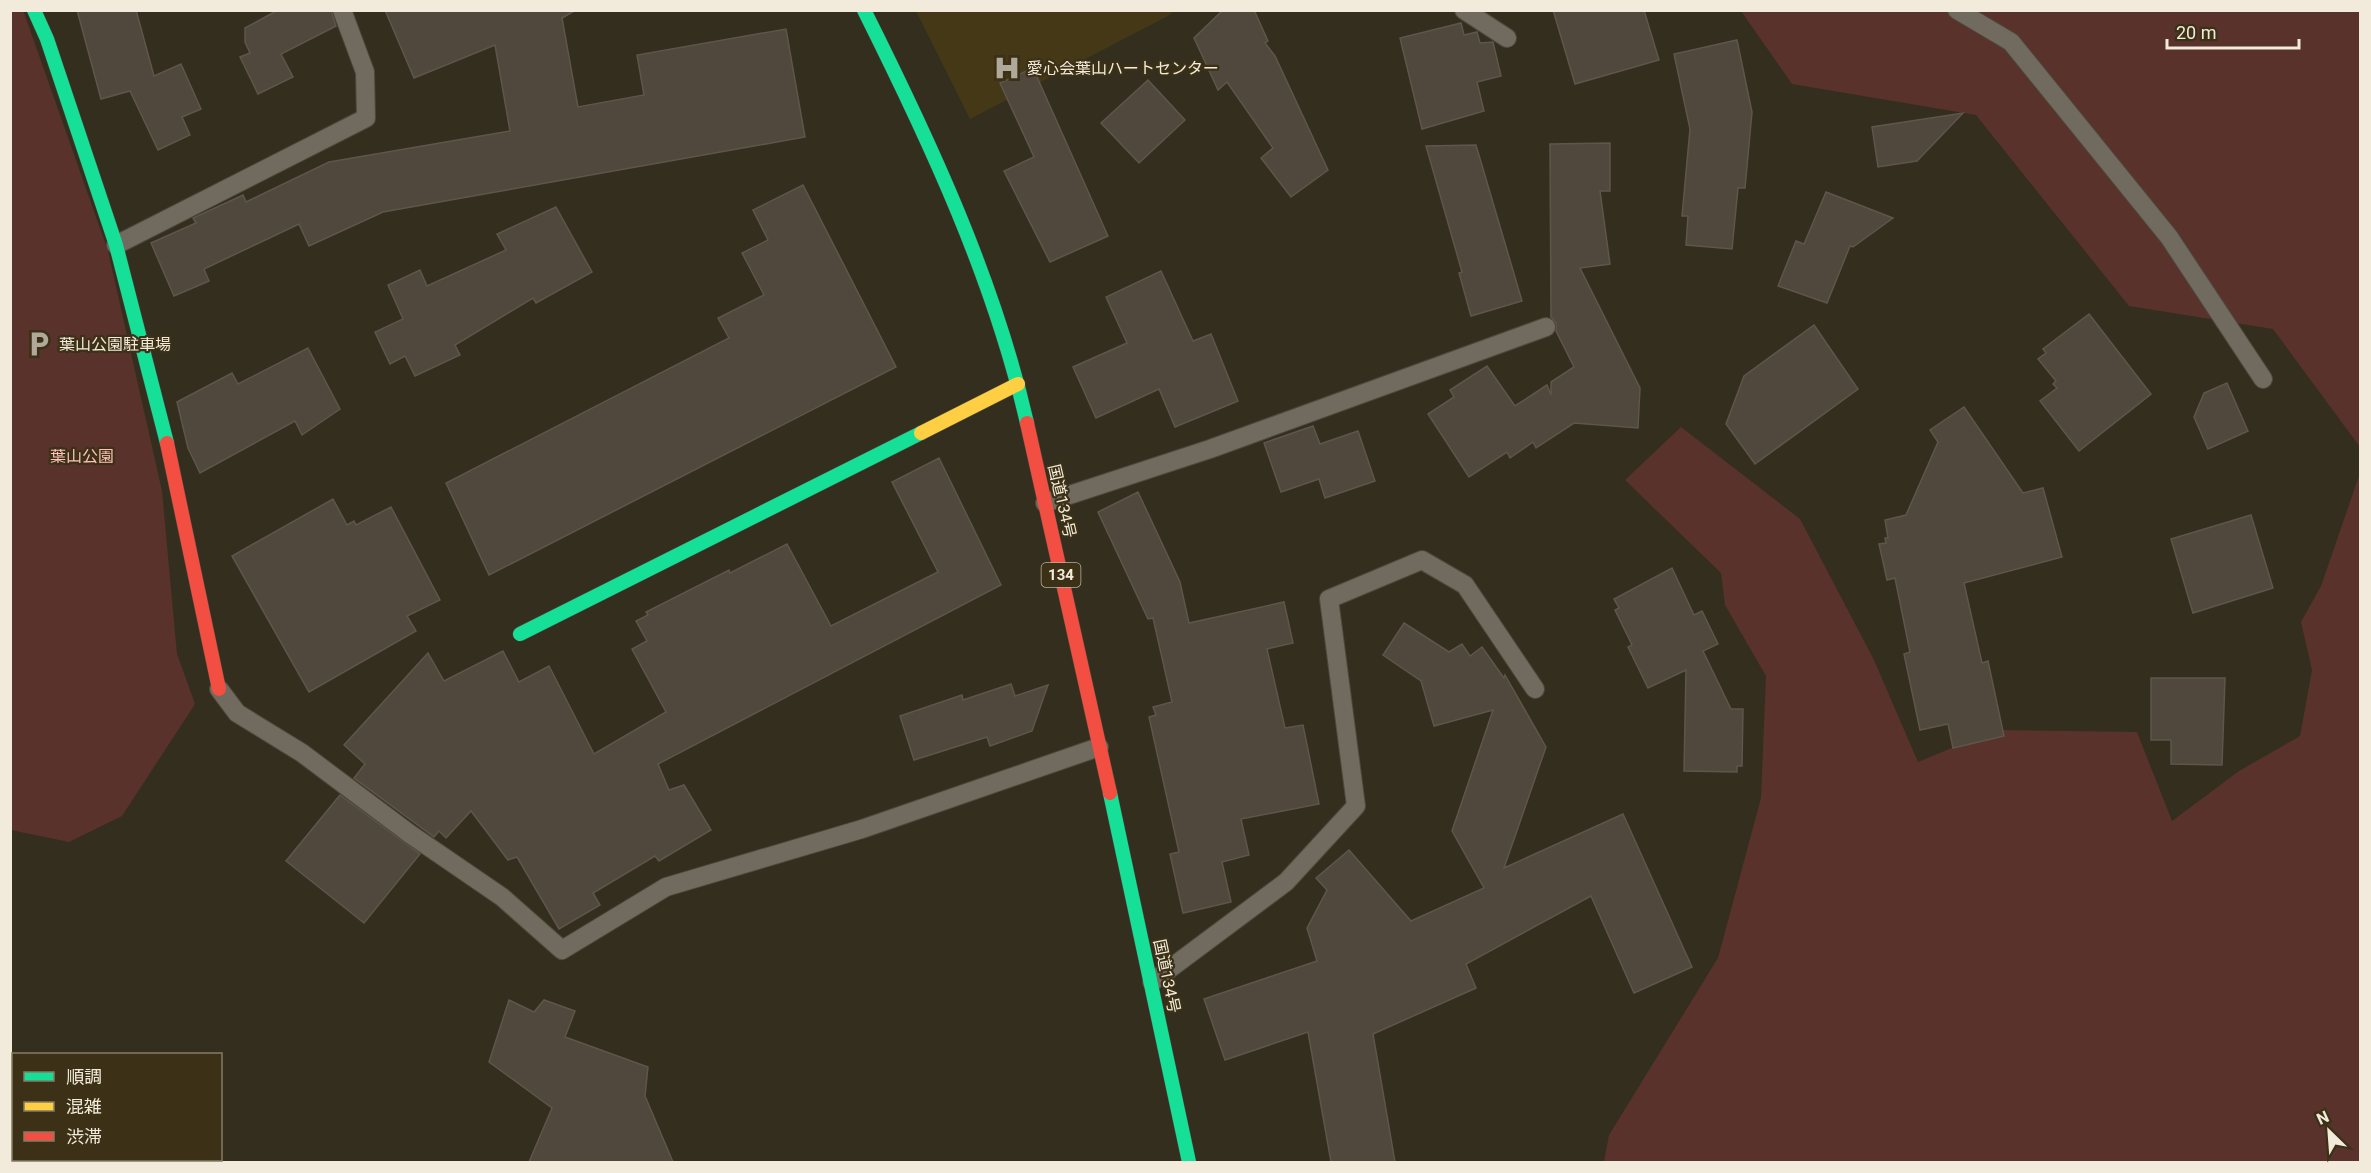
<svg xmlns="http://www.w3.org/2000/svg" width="2371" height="1173" font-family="Roboto,'Noto Sans JP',sans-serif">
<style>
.built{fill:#443817}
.green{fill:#59322c}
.water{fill:#052407}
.building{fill:#50483c;stroke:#5e564b;stroke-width:1.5}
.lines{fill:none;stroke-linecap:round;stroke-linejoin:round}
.lane-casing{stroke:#4e493c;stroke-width:20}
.fast-casing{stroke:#4e493c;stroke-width:15}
.slow-casing{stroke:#4e493c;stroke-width:15}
.jam-casing{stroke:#4e493c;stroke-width:15}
.lane{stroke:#706a5f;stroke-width:18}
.fast{stroke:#16e098;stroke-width:14}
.slow{stroke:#ffcf43;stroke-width:14}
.jam{stroke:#f24e42;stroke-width:14}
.labels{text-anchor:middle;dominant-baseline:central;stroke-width:4.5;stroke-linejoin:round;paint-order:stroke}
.shield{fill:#3c3116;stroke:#bbb3a0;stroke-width:1.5}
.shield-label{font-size:15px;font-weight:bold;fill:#f2ebdb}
.poi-label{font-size:16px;fill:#f2ebdb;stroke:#3c3116;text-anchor:start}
.park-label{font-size:16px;fill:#fdc1b9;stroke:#3c3116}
.street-label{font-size:16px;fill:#f2ebdb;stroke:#3c3116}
</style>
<rect width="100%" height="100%" fill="#342e1e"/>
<path class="built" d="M916 11H1174L1168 16 970 119Z"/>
<g class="green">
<path d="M23 10 108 251 162 491 177 654 195 704 122 816 69 842 11 830 10 11Z"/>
<path d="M1741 11H2360V447L2273 329 2129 306 1976 115 1792 84Z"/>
<path d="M1681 427 1800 519 1874 660 1918 762 1995 730 2137 732 2172 821 2239 771 2300 736 2312 670 2301 622 2321 586 2360 473V1162H1604L1609 1135 1718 958 1761 798 1766 676 1725 605 1721 573 1625 480Z"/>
</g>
<path class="water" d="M11 1098 13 1100 14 1160H111L113 1162H11Z"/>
<g class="building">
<path d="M77 10H136L154 76 181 64 201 109 182 117 190 135 158 150 130 91 101 99Z"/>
<path d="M278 10H331L336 26 281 54 293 77 258 94 240 57 250 53 245 42V28Z"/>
<path d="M385 10H576L562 18 578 107 644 95 637 55 786 29 805 137 383 212 309 246 299 224 204 269 209 281 174 296 151 243 196 223 193 218 243 195 246 202 329 162 510 131 495 45 414 78Z"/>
<path d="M1223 10H1254L1268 41 1265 43 1275 56 1328 170 1291 197 1261 158 1273 148 1227 82 1218 90 1194 38Z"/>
<path d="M1553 10H1644L1659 60 1575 84Z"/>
<path d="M1461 23 1464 35 1477 32 1480 43 1493 42 1501 76 1477 82 1484 111 1422 129 1400 38Z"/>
<path d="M1737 40 1752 112 1745 188H1738L1732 249 1686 245 1688 216H1682L1690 129 1674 54Z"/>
<path d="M1033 68 1108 236 1050 262 1004 171 1034 157 1000 83Z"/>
<path d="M1148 80 1185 120 1139 163 1101 123Z"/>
<path d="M1963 113 1917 161 1878 167 1872 127Z"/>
<path d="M1610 143V191H1600L1610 264 1580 268 1640 388 1638 428 1574 423 1536 448 1533 442 1510 458 1507 452 1469 477 1428 414 1454 397 1450 390 1487 366 1515 406 1547 385 1551 395V382L1574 367 1556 331V323L1551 317 1550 144Z"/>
<path d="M1476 145 1522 301 1471 316 1459 273 1462 272 1426 146Z"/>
<path d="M803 185 896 367 489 575 446 483 729 338 718 318 764 295 742 253 768 240 753 210Z"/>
<path d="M1826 192 1893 218 1853 247 1850 246 1827 303 1778 286 1796 241 1804 244Z"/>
<path d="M556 207 592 272 536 303 533 298 455 345 460 355 415 376 405 356 390 364 375 332 403 319 388 285 420 270 427 286 506 250 497 234Z"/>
<path d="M1161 271 1193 341 1211 334 1238 401 1175 427 1159 389 1096 418 1073 367 1127 343 1106 297Z"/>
<path d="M2089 314 2151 394 2079 451 2040 401 2057 388 2053 384 2056 381 2038 359 2046 353 2043 349Z"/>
<path d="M1814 325 1858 389 1755 464 1726 424 1744 376Z"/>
<path d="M308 348 340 409 302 435 295 421 200 473 188 448 177 402 232 373 238 384Z"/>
<path d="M2227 383 2248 431 2208 449 2194 417 2204 393Z"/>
<path d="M1964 407 2023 493 2043 488 2062 557 1964 583 1982 663 1988 661 2004 736 1953 748 1948 724 1920 730 1904 654 1910 652 1895 578 1887 580 1879 544 1886 543 1885 538H1888L1885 520 1906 515 1938 442 1930 430Z"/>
<path d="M1313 426 1320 444 1358 431 1375 481 1325 498 1319 479 1281 492 1264 443Z"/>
<path d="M939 458 1001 585 658 764 669 790 684 785 711 830 659 861 655 856 593 893 600 905 559 929 517 857 508 860 471 811 446 838 439 831 434 837 354 778 365 764 344 745 428 653 444 681 503 651 519 682 549 666 594 754 666 712 632 649 647 641 636 621 648 615 646 612 729 570 730 573 787 544 831 626 938 572 892 482Z"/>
<path d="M1138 492 1180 582 1189 623 1284 602 1293 643 1267 649 1285 728 1303 725 1319 804 1241 819 1249 855 1222 862 1231 902 1183 913 1170 854 1179 852 1149 717 1156 715 1153 707 1172 702 1153 618 1148 619 1098 512Z"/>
<path d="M333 499 347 525 354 521 356 525 391 507 440 600 407 616 416 631 309 692 232 556Z"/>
<path d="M2251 515 2273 588 2193 613 2171 539Z"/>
<path d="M1672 568 1694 615 1702 611 1718 644 1703 651 1731 709H1743L1742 766H1737V772L1684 771 1686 670 1648 688 1628 647 1632 645 1615 610 1619 608 1614 599Z"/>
<path d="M1404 623 1449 652 1462 644 1470 656 1482 647 1504 678 1505 675 1546 747 1504 868 1623 814 1692 967 1634 993 1591 896 1466 964 1476 988 1373 1034 1395 1162H1331L1308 1032 1225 1060 1204 999 1317 961 1307 928 1327 890 1316 878 1349 850 1411 921 1484 888 1452 831 1493 710 1434 726 1421 681 1383 655Z"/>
<path d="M2151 678H2225L2222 765 2171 764V740H2151Z"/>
<path d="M1011 684 1015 696 1048 685 1032 731 990 746 987 737 914 760 900 716 962 695 963 700Z"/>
<path d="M340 795 420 854 364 923 286 861Z"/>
<path d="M509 1000 534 1012 544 1000 575 1011 565 1037 648 1067 645 1096 673 1162H529L552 1108 489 1062Z"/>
</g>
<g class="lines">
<g class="lane-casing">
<g id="lane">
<path d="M1464 10 1507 38"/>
<path d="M1957 10 2011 42 2169 237 2263 379"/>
<path d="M116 245 366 118 365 72 342 10"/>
<path d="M1045 503 1210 449 1546 327"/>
<path d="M219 689 237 713 302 753 410 834 502 897 562 950 666 887 862 829 1099 747"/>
<path d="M1152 982 1286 882 1356 806 1329 599 1422 560 1465 585 1535 689"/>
</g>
</g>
<g class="fast-casing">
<g id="fast">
<path d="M34 10 47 39 116 245 167 443"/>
<path d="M864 10C930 142 994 279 1027 423"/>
<path d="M520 634 921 433"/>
<path d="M1110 793 1189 1162"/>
</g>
</g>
<g class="slow-casing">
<path id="slow" d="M921 433 1018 384"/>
</g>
<g class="jam-casing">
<g id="jam">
<path d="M1027 423 1110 793"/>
<path d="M167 443 219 689"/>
</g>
</g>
<use href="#lane" class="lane"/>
<use href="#fast" class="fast"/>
<use href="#slow" class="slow"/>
<use href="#jam" class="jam"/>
</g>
<defs>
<g id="hospital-bare" transform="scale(2.07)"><path d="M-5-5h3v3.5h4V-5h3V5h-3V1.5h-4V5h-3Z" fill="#b0a999" stroke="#3c3116" stroke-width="2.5" paint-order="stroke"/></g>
<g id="parking-bare" transform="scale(2.07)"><path d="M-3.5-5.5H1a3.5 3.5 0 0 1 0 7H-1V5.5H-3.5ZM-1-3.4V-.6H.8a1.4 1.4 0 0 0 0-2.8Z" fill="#b0a999" stroke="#3c3116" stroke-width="2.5" paint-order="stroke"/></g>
</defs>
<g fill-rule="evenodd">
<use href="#hospital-bare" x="1007" y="68"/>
<use href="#parking-bare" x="39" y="344"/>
</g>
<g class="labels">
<rect class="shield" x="1041.5" y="563" width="39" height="24" rx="4.5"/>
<g class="shield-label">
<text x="1061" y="575">134</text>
</g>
<g class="poi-label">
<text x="1027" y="68">愛心会葉山ハートセンター</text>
<text x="59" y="344">葉山公園駐車場</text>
</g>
<g class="park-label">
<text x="82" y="456">葉山公園</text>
</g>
<g class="street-label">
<text transform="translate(1062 501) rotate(77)">国道134号</text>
<text transform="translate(1167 976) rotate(78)">国道134号</text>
</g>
</g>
<rect width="2371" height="1173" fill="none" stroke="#f2ebdb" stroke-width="24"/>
<rect x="12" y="1053" width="210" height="108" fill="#3c3116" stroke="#857b65" stroke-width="1.5"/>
<rect x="24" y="1072" width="30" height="9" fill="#16e098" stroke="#857b65" stroke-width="1.5"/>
<text x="66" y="1083" font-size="18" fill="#f2ebdb">順調</text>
<rect x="24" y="1102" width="30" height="9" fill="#ffcf43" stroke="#857b65" stroke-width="1.5"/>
<text x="66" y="1113" font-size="18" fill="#f2ebdb">混雑</text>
<rect x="24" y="1132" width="30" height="9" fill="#f24e42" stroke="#857b65" stroke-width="1.5"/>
<text x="66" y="1143" font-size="18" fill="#f2ebdb">渋滞</text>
<g transform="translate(2329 1131) rotate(335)" stroke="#3c3116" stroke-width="4.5" paint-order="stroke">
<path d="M0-4.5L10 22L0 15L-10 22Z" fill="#f2ebdb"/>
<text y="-9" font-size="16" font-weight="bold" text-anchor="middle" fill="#f2ebdb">N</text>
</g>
<path d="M2167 39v9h132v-9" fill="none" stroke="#f2ebdb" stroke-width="3"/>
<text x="2176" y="39" font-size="18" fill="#f2ebdb" stroke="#3c3116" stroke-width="4.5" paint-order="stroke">20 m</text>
</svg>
